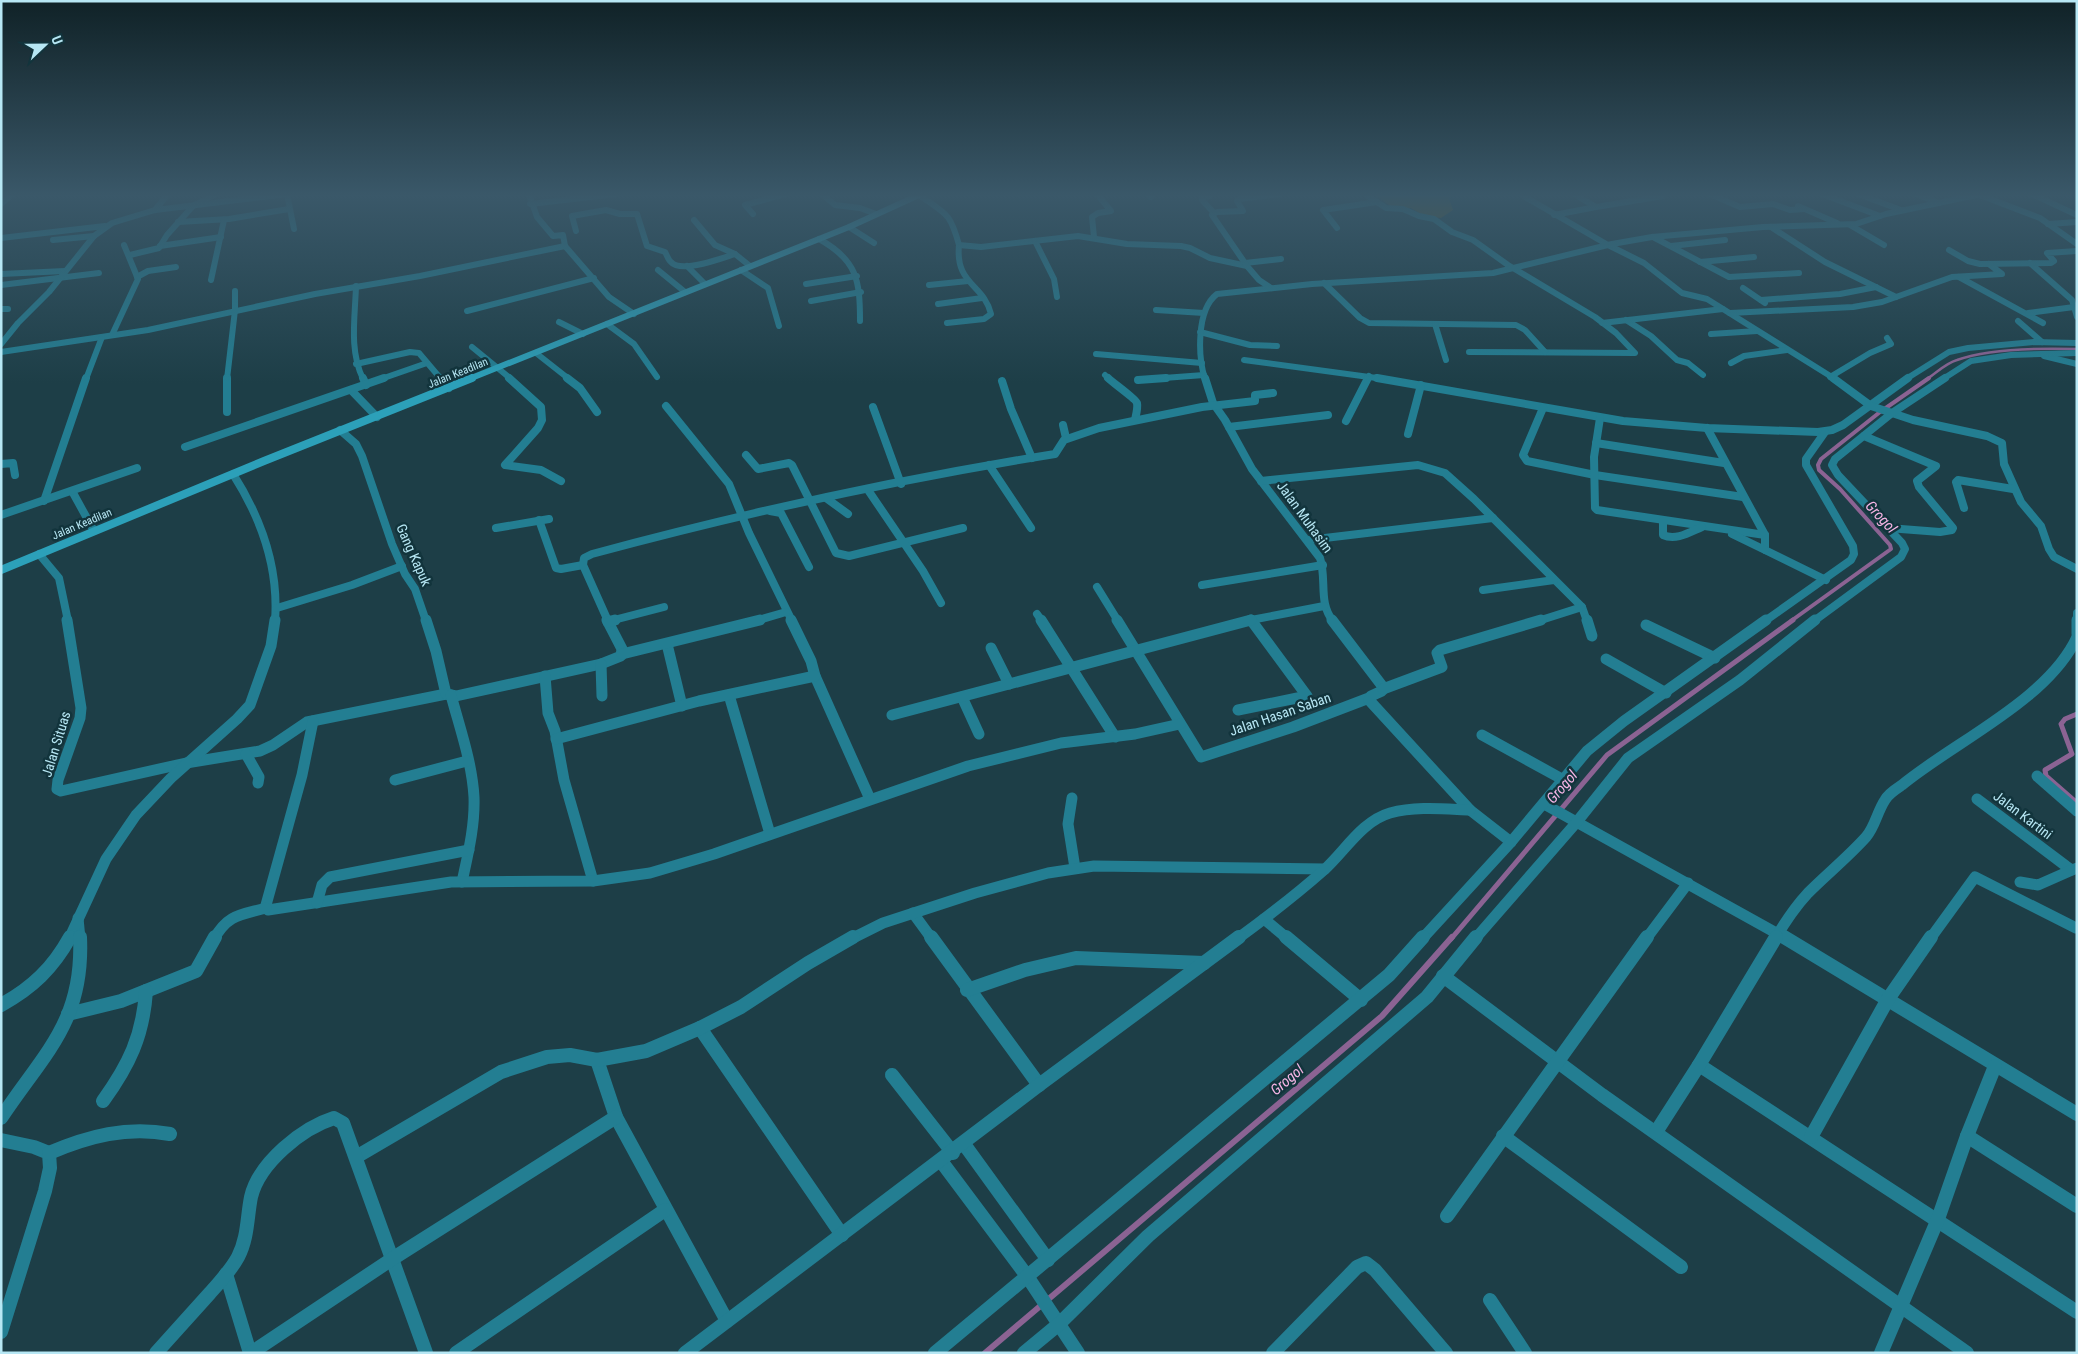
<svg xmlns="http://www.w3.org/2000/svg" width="2078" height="1354" font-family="'Roboto Condensed',sans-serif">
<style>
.green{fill:#66581d}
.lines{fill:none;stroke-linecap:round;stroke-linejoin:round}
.stream-far3{stroke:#8b6393;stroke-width:2.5}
.stream-far2{stroke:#8b6393;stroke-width:4}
.stream-far1{stroke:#8b6393;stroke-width:5}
.stream{stroke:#8b6393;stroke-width:6}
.minor-far3{stroke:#237e92;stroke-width:6}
.minor-far2{stroke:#237e92;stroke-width:8}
.minor-far1{stroke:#237e92;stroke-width:11}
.minor{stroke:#237e92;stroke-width:14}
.secondary-far1{stroke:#2ca0b9;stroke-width:6}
.secondary{stroke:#2ca0b9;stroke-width:8}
.labels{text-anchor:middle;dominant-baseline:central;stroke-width:5;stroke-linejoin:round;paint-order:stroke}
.far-street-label{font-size:11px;fill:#b7e7f4;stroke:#12343c}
.street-label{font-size:14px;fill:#b7e7f4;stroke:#12343c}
.water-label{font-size:15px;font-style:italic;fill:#f6b5e5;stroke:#12343c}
</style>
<rect width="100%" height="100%" fill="#1d3e47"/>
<path class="green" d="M1374 194H1457L1449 198 1453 210 1441 218 1424 216 1411 208H1393Z"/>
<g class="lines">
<path class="stream-far3" d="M1927 379C1936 373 1946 363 1957 360 1990 348 2042 348 2077 349"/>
<path class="stream-far2" d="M1791 621 1891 549 1890 545 1840 489 1819 470 1818 465 1821 459 1880 412 1929 378"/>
<g class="stream-far1">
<path d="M2077 714 2065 719 2061 724 2072 754 2045 770 2046 776 2077 803"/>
<path d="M1451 939 1607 755 1793 620"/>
</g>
<path class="stream" d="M985 1353 1382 1016 1452 937"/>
<g class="minor-far3">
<path d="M287 194 294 229"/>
<path d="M529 194 537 217 553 236 563 235 565 246"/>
<path d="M822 194 835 205 860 208 876 214"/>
<path d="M1147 194 1151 197"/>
<path d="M1209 194 1210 196 1202 197V200L1214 213"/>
<path d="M1365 194 1386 208 1403 209 1419 216 1434 219 1452 232 1473 240 1508 265 1595 317 1616 333 1635 353 1469 352"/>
<path d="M1710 194 1740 207 1773 204 1790 210 1804 209"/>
<path d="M1822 194 1880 216"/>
<path d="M1858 194 1901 210"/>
<path d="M1916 194 1939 203"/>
<path d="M1977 194 2040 218 2077 244"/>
<path d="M2032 194 2077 215"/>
<path d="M919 195C946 214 950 212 959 245L981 247 1078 236 1127 244 1181 246 1190 248 1210 258 1247 266 1259 280 1271 288"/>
<path d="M1522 195 1608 245 1644 263 1682 293 1707 299 1835 379"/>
<path d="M1 204 13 194"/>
<path d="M530 204 616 194"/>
<path d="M1798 206 1837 223"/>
<path d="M1596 207 1663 196"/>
<path d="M155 210 168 194"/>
<path d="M753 214 745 205 785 194"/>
<path d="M1554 215 1596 207 1574 194"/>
<path d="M694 220 715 245 735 254 750 266"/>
<path d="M178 222 229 219 289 209"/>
<path d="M2048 224 2077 222"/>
<path d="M1850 225 1884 245"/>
<path d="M849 227 874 243"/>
<path d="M1771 227 1825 262 1896 297"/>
<path d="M1337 228 1323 210 1377 202"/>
<path d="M576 231 572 216 606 210 620 214H637L647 246 665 252C667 255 668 260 671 262 681 274 722 258 735 254"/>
<path d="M1094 237 1092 217 1098 213 1111 211 1097 194"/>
<path d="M1653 237 1729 277 1799 273"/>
<path d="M1 238 105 226"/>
<path d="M819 239C857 260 860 280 860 321"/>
<path d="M53 240 94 236"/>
<path d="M1035 241 1054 279 1057 297"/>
<path d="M160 246 221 237"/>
<path d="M565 246 609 297 634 314"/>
<path d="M1671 246 1725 240"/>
<path d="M1949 250 1968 261 1980 264 2051 263 2054 261 2047 253 2077 251"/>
<path d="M130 255 159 248 167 235 193 206 216 194"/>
<path d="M1700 262 1754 257"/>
<path d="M1245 263 1281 259"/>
<path d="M2030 263 2072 300 2077 317"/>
<path d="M687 266 705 284"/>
<path d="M1247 266 1212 215 1217 212 1243 211 1237 201 1239 199 1280 194"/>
<path d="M658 270 685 292"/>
<path d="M741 270 768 288 779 326"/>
<path d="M1 274 65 271"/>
<path d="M137 277 148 271 176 267"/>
<path d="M1959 277 2043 323"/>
<path d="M211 280 224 220"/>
<path d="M1324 283 1360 318 1369 323 1516 325 1525 330 1545 352"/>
<path d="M806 284 857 276"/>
<path d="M1 285 99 273"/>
<path d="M929 285 968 281"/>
<path d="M356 286C355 318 349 350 363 379"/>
<path d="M1743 288 1765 303"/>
<path d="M1761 300 1840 294 1876 287"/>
<path d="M811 301 861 292"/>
<path d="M938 304 982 298"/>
<path d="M1 309H8"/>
<path d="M1156 310 1204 313"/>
<path d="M467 311 594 278"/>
<path d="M1730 313 1853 307 1882 302 1952 277 2002 274 1989 264"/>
<path d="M2028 313 2074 307"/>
<path d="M1626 320 1651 336 1677 360 1688 363 1703 375"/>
<path d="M2018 321 2042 342"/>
<path d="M559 322 583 334"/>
<path d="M947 323 984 319 991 314C984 284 955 285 959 245"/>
<path d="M1602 323 1723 309"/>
<path d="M607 324 634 344 657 377"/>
<path d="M1435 324 1446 360"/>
<path d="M1200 332 1250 345 1277 346"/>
<path d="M1711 334 1757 331"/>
<path d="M112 335 138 279 124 245"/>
<path d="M1 344 18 323 49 292 94 236 112 223 155 210 287 194"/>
<path d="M472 347 511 379"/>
<path d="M1 352 148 330 315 294 420 276 565 246"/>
<path d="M536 353 569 379"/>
<path d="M1096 354 1202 363"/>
<path d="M2044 356 2077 364"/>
<path d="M1244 360 1384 379"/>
<path d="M1731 363 1744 356 1787 350"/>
<path d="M356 364 410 352 419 353 441 379"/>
<path d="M1105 375 1109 379"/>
<path d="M1830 377 1870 353 1891 344 1887 338"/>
<path d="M86 379 102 337"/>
<path d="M227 379 235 310V291"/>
<path d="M381 379 427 363"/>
<path d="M1150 379 1204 375"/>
<path d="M1205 379C1198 357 1196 310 1217 294L1312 284 1493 273 1612 244 1652 237 1763 227 1856 224 1886 214 1981 194"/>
<path d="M1367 379 1369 376"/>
<path d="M1906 379 1949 352 1968 348 2034 342 2077 343"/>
<path d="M1943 379 1971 361 2011 355 2077 353"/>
</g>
<g class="minor-far2">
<path d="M227 378V412"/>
<path d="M363 378 366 385"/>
<path d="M440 378 449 388"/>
<path d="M509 378 541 407 542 420 538 428 505 465 541 470 561 481"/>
<path d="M567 378 580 388 597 412"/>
<path d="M1108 378C1113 383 1136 399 1137 403 1138 408 1136 415 1135 420"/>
<path d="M1205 378 1213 403 1225 420 1252 469 1320 558C1327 579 1318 603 1333 621"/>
<path d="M1377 378 1623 421 1707 428 1818 432 1832 430 1843 425 1908 378"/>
<path d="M1833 378 1871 406 1913 420 1987 436 2002 443 2004 464 2021 502 2041 526 2049 549 2054 557 2077 569"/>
<path d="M1138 380 1166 378"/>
<path d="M1002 381 1011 409 1032 458"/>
<path d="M351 390 377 417"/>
<path d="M666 406 729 484 749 533 792 621"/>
<path d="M873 407 901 484"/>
<path d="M1543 408 1523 455 1527 461 1595 475 1743 497"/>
<path d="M1600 418 1594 457 1595 508 1597 510 1765 535"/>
<path d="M1346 421 1368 378"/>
<path d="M1063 425 1066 438"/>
<path d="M1229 427 1328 415"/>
<path d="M1707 428 1765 535V550L1826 580"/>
<path d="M340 430 356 444 362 456 392 544 405 574 415 589 426 621"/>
<path d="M1408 434 1421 385"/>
<path d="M1864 436 1936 466 1917 481 1919 487 1953 528 1952 530 1940 532 1888 528"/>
<path d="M1596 443 1724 463"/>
<path d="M185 447 384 378"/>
<path d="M746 455 758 469 789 463 792 465 836 553 849 556 963 528"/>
<path d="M1 464 13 463 15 475"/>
<path d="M989 465 1031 528"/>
<path d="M233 474C261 518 279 568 275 621"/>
<path d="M1261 481 1418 465 1445 473 1474 499 1582 607 1587 621"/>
<path d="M868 490 923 571 941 603"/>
<path d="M72 491 94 531"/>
<path d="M826 498 848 514"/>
<path d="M44 501 86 378"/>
<path d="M1964 508 1956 482 1958 480 2013 489"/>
<path d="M770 511 781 513 809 567"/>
<path d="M1 515 137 468"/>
<path d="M539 520 556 568 561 569 583 565"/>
<path d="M1663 521V535C1676 541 1690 532 1702 527"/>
<path d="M496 528 549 519"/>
<path d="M1732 534 1765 550"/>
<path d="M1308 540 1493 518"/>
<path d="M39 554 59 578 68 621"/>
<path d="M1202 585 1323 565"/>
<path d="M1097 587 1118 621"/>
<path d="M1483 590 1554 580"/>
<path d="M277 608 352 585 402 566"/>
<path d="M2077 613V621"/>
<path d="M1037 614 1042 621"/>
<path d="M608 621 583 565 584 558 592 554C744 513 899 479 1055 454L1064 440 1099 428 1202 407 1255 401V395L1273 393"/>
<path d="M610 621 664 607"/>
<path d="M755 621 786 612"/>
<path d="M1246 621 1324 606"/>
<path d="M1538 621 1582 607"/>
<path d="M1765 621 1851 560 1854 554 1853 546 1806 465V459L1825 432"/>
<path d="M1814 621 1901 557 1905 549 1902 543 1838 475 1832 465 1835 459 1892 413 1945 378"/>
</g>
<g class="minor-far1">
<path d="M67 620 81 708 80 718 58 780 57 789 61 791 186 763 260 751 273 745 307 722 446 694"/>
<path d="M426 620 436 651 446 694 456 696 601 664 621 656 622 649 607 620"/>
<path d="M791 620 811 661 815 676 870 799"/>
<path d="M1041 620 1115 737"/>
<path d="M1117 620 1201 757 1293 727 1369 698"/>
<path d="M1332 620 1383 687 1382 691 1371 696 1369 700 1470 810 1511 842"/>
<path d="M1587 620 1592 636"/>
<path d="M2077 620V634"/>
<path d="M608 622 615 620"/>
<path d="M1646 625 1715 658"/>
<path d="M667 644 682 706"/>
<path d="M991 648 1009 684"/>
<path d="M622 654 760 620"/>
<path d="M1606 659 1666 693"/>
<path d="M601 664 602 696"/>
<path d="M545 676 548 713 555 731 564 780 593 881"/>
<path d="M1383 689 1442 667 1437 653 1440 650 1541 620"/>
<path d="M451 695C460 729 472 762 474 797 475 826 468 854 462 882"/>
<path d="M729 695 770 834"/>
<path d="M962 697 979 734"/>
<path d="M1238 710 1307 696 1251 620"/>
<path d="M892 715 1251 620"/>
<path d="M313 721 302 775 266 905 268 910 451 882 593 881 650 873 714 854 968 766 1061 743 1135 734 1180 724"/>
<path d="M1482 735 1562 779"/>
<path d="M556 739 699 701 815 676"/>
<path d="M246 754 259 777 258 783"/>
<path d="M2037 776 2077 811"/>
<path d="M395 780 467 761"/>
<path d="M1072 798 1068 824 1075 868"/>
<path d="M1977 799 2066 866 2072 870 2077 868"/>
<path d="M1544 804 1787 939"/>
<path d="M2020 882 2038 885 2072 870"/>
<path d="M317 903 322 885 330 877 469 850"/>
<path d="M913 913 932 939"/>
<path d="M78 918 80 939"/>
<path d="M1264 919 1288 939"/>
<path d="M69 939 106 859 136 815 171 778 237 719 250 705 271 646 275 620"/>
<path d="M214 939C228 914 241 915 266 908"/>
<path d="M851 939 883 923 975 893 1048 873 1094 866 1325 869"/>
<path d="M1237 939C1267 917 1297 894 1324 870 1345 851 1362 821 1390 813 1416 806 1444 809 1470 810"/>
<path d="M1422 939 1511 842 1587 751 1624 721 1766 620"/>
<path d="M1475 939 1576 823 1628 758 1740 680 1815 620"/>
<path d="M1646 939 1688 883"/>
<path d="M1775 939C1785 922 1795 907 1808 893 1827 874 1848 857 1866 837 1875 827 1877 812 1885 800 1888 794 1896 789 1902 785 1954 742 2048 700 2077 637"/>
<path d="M1930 939 1975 877 2076 928"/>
</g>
<g class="minor">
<path d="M931 937 1039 1085"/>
<path d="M1286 937 1361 1000"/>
<path d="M1784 937 2077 1114"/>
<path d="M1443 976 1602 1095 1967 1353"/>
<path d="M967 990 1025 970 1076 958 1204 963"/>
<path d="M1 1005C32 988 53 968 70 937"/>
<path d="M68 1014 121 1001 196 971 215 937"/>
<path d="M700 1028 842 1235"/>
<path d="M597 1060 616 1117 727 1321"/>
<path d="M1699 1065 2077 1312"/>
<path d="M892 1075 953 1153"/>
<path d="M103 1101C129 1065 143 1036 146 991"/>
<path d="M1 1118C44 1053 84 1022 80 937"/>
<path d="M1656 1132 1699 1065 1776 937"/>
<path d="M1503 1136 1681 1267"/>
<path d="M1967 1136 2077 1206"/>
<path d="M1811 1137 1888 999 1931 937"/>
<path d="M1 1140 34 1147 49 1153 50 1168 45 1191 1 1332"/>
<path d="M964 1144 1048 1260"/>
<path d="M49 1153C89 1136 127 1126 170 1134"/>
<path d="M356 1157 501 1072 547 1057 570 1055 597 1060 646 1051 700 1028 741 1007 808 963 853 937"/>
<path d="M941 1161 1027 1276 1078 1353"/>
<path d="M1447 1216 1647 937"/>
<path d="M226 1274 250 1353"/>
<path d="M1490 1300 1525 1353"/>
<path d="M156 1353C174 1333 192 1313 210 1293 220 1282 231 1270 238 1257 248 1238 247 1217 251 1197 259 1163 302 1128 334 1118L343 1123 426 1353"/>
<path d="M251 1353 392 1259 616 1117"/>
<path d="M456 1353 665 1210"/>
<path d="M685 1353 1039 1085 1239 937"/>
<path d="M935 1353 1389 975 1423 937"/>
<path d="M1024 1353 1059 1324 1148 1236 1427 997 1476 937"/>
<path d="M1273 1353 1357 1267 1366 1263 1375 1270 1446 1353"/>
<path d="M1881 1353 1938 1219 1967 1136 1995 1066"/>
</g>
<path class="secondary-far1" d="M469 379 849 227 921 194"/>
<path class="secondary" d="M1 570 264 461 472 378"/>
</g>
<linearGradient id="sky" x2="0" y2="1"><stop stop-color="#102227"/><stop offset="0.51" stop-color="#3a5869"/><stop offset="1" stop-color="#3a5869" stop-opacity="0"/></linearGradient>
<rect width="2078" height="383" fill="url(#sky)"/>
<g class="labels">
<g class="far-street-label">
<text transform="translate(458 373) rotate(-22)">Jalan Keadilan</text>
<text transform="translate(82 524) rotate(-23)">Jalan Keadilan</text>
</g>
<g class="street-label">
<text transform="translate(1305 517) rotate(54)">Jalan Muhasim</text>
<text transform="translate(414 555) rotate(66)">Gang Kapuk</text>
<text transform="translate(1280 714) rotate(-19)">Jalan Hasan Saban</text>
<text transform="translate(56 744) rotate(-73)">Jalan Situas</text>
<text transform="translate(2023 815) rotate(37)">Jalan Kartini</text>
</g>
<g class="water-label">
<text transform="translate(1881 517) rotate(47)">Grogol</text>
<text transform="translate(1562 787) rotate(-49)">Grogol</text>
<text transform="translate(1287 1080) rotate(-40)">Grogol</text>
</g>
</g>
<rect width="2078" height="1354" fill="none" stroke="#b7e7f4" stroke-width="5"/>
<g transform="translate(45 45) rotate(68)" stroke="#12343c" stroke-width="4" paint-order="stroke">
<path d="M0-4L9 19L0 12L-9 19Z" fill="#b7e7f4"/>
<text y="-8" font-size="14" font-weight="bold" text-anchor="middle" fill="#b7e7f4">U</text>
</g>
</svg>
